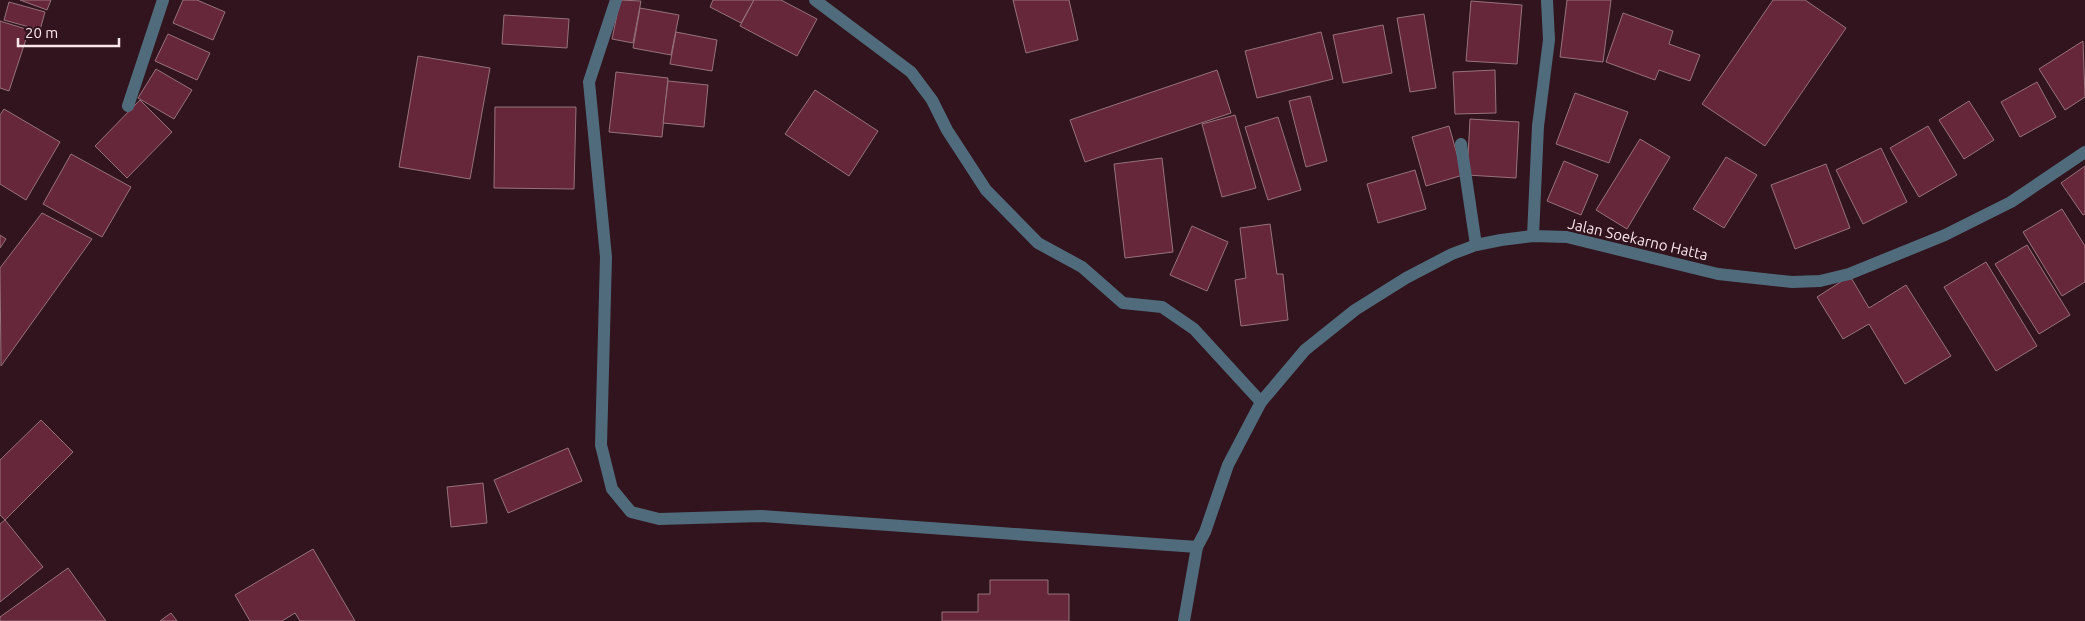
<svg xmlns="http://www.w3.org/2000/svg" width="2085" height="621" font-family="Ubuntu,sans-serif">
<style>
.building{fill:#66273b;stroke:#97727b}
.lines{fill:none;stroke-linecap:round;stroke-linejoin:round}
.service{stroke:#506c7c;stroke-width:12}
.minor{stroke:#506c7c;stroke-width:12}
.tertiary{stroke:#506c7c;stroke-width:12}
.labels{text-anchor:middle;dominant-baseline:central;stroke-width:4.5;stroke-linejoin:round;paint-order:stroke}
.street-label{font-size:15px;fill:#fce6eb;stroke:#31141d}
</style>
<rect width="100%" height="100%" fill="#31141d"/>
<g class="building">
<path d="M20 0H51L47 10Z"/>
<path d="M183 0H197L225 12 213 40 173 23Z"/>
<path d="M620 0 641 1 633 43 612 39Z"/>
<path d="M713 0H754L741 23 710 7Z"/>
<path d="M754 0H781L817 19 797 56 740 26Z"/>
<path d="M1013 0H1069L1078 40 1026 53Z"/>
<path d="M1567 0H1611L1603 62 1560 57Z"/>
<path d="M1773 0H1805L1846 28 1765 146 1702 104Z"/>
<path d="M1471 1 1522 5 1517 64 1466 61Z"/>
<path d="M9 2 45 12 40 30 4 20Z"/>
<path d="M640 8 679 15 671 55 633 48Z"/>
<path d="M1623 13 1673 31 1669 44 1700 55 1690 81 1659 70 1655 80 1606 62Z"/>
<path d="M1424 14 1436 88 1410 92 1397 18Z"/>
<path d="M504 15 569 19 567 48 502 44Z"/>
<path d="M0 21 29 30 9 91 0 88Z"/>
<path d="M1383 25 1392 73 1343 83 1333 35Z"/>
<path d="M676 32 717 40 712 71 670 64Z"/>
<path d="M1321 32 1333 79 1257 98 1245 51Z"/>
<path d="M168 34 210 53 197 80 155 61Z"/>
<path d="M2083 41 2085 97 2065 110 2039 69Z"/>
<path d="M418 56 490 68 470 179 399 167Z"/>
<path d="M156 69 192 90 174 119 138 98Z"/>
<path d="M1217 70 1231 113 1085 162 1070 120Z"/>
<path d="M1495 70 1496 113 1455 114 1453 72Z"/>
<path d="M616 72 668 78 662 137 609 132Z"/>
<path d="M668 81 708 85 704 127 663 123Z"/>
<path d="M2037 82 2056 117 2020 137 2001 102Z"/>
<path d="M815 90 878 131 849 176 785 134Z"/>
<path d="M1575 93 1628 112 1609 163 1556 144Z"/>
<path d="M1310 96 1327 161 1306 167 1289 101Z"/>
<path d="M140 100 172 132 127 178 95 146Z"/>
<path d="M1969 101 1994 140 1964 159 1939 120Z"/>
<path d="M495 107H576L574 189 494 188Z"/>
<path d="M4 109 60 142 26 200 0 184V115Z"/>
<path d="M1235 115 1256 188 1222 197 1202 124Z"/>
<path d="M1278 117 1301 190 1268 200 1245 127Z"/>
<path d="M1470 119 1519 122 1516 178 1467 175Z"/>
<path d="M1449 126 1463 175 1426 186 1412 137Z"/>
<path d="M1928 126 1957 175 1919 197 1890 148Z"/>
<path d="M1640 139 1670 157 1627 229 1596 210Z"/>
<path d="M1881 148 1907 202 1863 224 1836 170Z"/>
<path d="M71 154 131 187 102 237 43 204Z"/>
<path d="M1726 157 1757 175 1724 228 1693 209Z"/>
<path d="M1162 158 1173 252 1125 258 1114 164Z"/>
<path d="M1564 161 1598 175 1581 215 1547 201Z"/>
<path d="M1826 164 1850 228 1795 249 1771 185Z"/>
<path d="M2085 166V214L2083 215 2061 183Z"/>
<path d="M1415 170 1426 209 1378 223 1367 184Z"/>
<path d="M2062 209 2085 246V282L2062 296 2023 232Z"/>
<path d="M42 213 92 239 1 366 0 268Z"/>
<path d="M1270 224 1277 274H1283L1288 320 1241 326 1235 280 1246 278 1240 228Z"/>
<path d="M1192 226 1228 242 1207 291 1170 275Z"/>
<path d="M0 235 6 239 0 248Z"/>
<path d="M2027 245 2070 315 2039 334 1995 264Z"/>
<path d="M1986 262 2037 346 1996 371 1944 287Z"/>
<path d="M1850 276 1869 308 1906 285 1951 356 1905 384 1869 324 1843 339 1817 297Z"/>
<path d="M41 420 73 452 5 520 0 515V460Z"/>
<path d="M568 448 582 481 508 513 494 480Z"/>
<path d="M483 483 487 523 451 527 447 487Z"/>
<path d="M5 520 43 567 0 602V524Z"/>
<path d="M313 549 355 621H300L295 613 282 621H250L235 595Z"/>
<path d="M68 568 106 621H0V617Z"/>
<path d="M990 580H1048V594H1069V621H942V612H978V594H990Z"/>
<path d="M171 613 177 621H160Z"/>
</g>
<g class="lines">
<path class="service" d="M128 106 163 0"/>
<g class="minor">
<path d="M616 0 589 82 606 257 601 445 612 489 631 512 659 519 761 516 1197 547"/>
<path d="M815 0 911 72 932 100 947 130 986 190 1038 243 1082 267 1123 303 1162 307 1194 329 1261 402"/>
<path d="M1461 144 1476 245"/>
<path d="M1533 236 1538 126 1549 40 1547 0"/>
</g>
<path class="tertiary" d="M1184 621 1197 547 1205 532 1228 465 1261 402 1305 350 1355 310 1406 278 1452 254 1476 245 1501 240 1533 236 1567 237 1718 274 1792 282 1820 281 1849 274 1945 235 2011 202 2085 152"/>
</g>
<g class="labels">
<g class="street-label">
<text transform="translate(1638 239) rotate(13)">Jalan Soekarno Hatta</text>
</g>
</g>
<path d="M18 38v8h101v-8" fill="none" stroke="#fce6eb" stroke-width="2.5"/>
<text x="25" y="38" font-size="15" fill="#fce6eb" stroke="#31141d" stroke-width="4" paint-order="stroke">20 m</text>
</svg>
